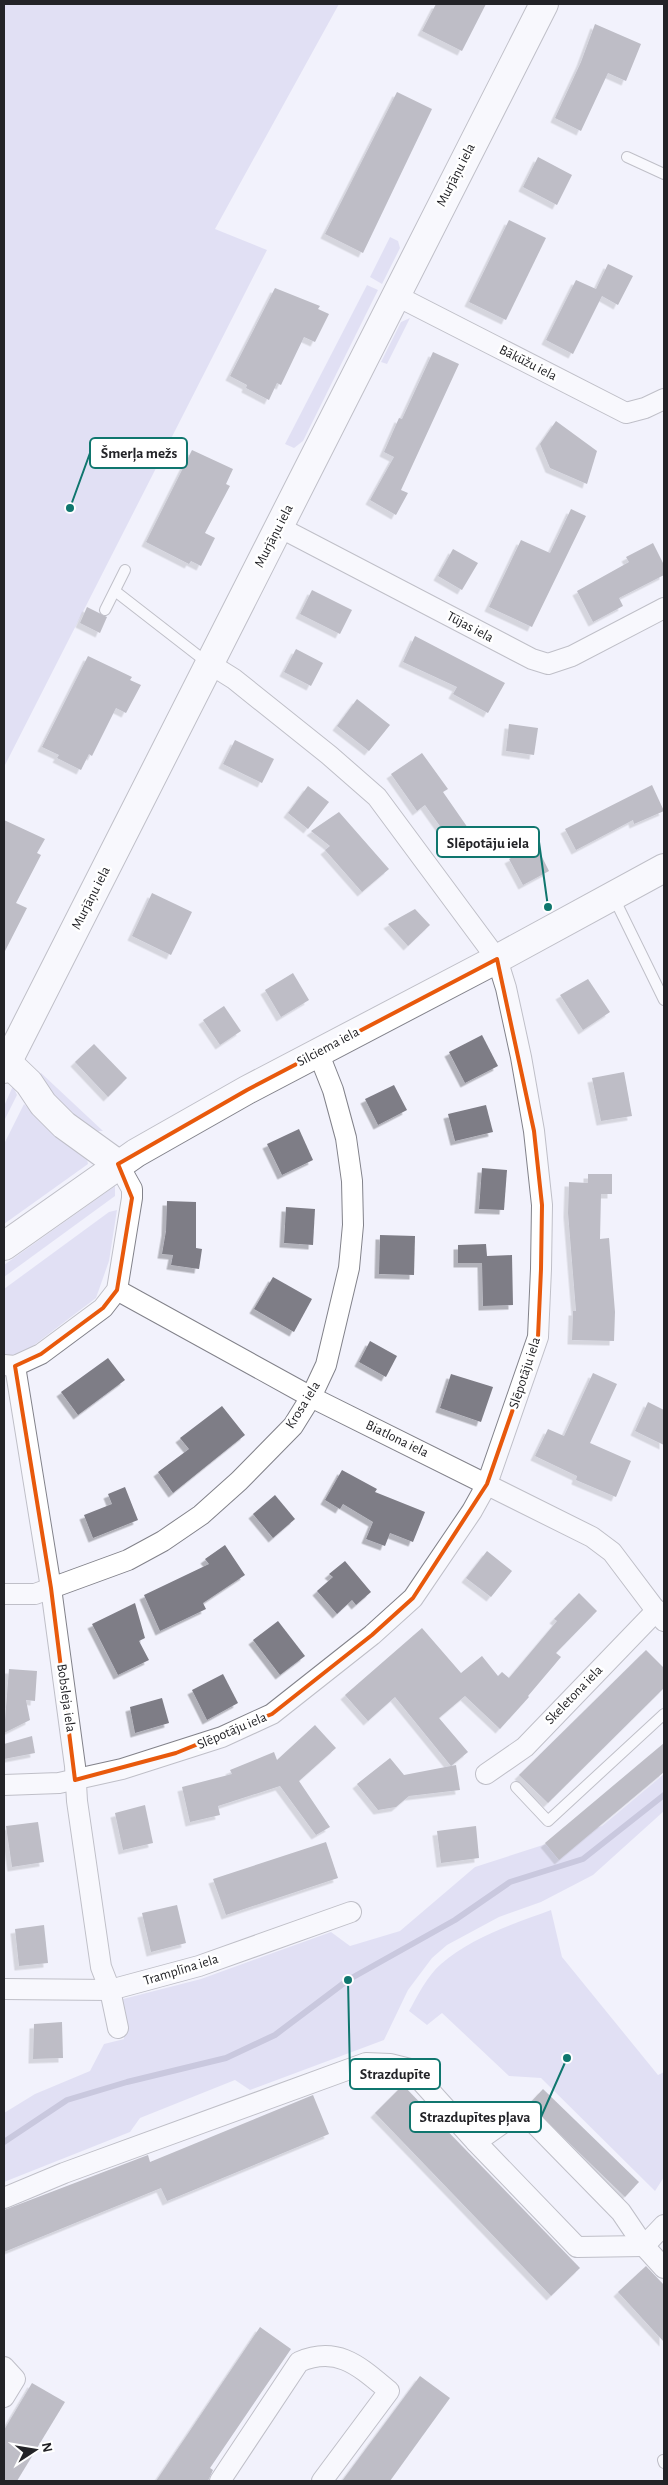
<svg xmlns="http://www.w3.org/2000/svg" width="668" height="2485" font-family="'Alegreya Sans',sans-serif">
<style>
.green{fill:#cdcbec}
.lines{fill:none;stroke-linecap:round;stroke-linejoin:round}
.stream{stroke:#9895bb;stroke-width:6}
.building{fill:#7e7d86;filter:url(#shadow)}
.lane-casing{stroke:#82828a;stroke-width:12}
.street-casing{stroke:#82828a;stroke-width:22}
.secondary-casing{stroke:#82828a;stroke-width:30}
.lane{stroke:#fff;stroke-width:10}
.street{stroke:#fff;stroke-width:20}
.secondary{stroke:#fff;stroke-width:28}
.marked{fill:none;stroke:#e8590c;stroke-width:4;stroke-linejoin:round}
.labels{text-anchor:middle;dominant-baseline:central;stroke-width:5;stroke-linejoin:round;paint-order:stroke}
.street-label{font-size:14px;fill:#232327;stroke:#fff}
.leader{fill:none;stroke:#0f766e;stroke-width:2}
.callout-dot{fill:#0f766e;stroke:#fff;stroke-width:2}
.callout{fill:#fff;stroke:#0f766e;stroke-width:2}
.callout-label{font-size:15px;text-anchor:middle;font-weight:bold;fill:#232327}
</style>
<defs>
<filter id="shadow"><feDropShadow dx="-4.5" dy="4.5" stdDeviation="0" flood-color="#0004"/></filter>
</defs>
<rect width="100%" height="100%" fill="#f2f2fc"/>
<g class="green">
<path d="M4 4H339L215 229 267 250 4 767Z"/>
<path d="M390 237 398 241 400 248 382 284 370 277Z"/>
<path d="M367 285 378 290 303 441 294 448 285 444Z"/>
<path d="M410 318 387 364 381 362 401 322Z"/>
<path d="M41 1073 103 1131H98L56 1105 36 1079Z"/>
<path d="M13 1086 17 1095 4 1121V1106Z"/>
<path d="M24 1104 58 1136 86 1154 88 1164 4 1224V1144Z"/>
<path d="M115 1186V1196L4 1277V1265Z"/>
<path d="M117 1210 109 1261 96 1298 21 1355 4 1356V1289L109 1212Z"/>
<path d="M664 1774V1811L593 1875 541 1902 499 1917 447 1945 432 1958 408 1990 384 2040 250 2090 235 2080 140 2118 130 2132 4 2182V2113L35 2094 90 2071 104 2044 124 2039 119 2000 201 1979 331 1932 350 1946 400 1931 475 1867 602 1826Z"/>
<path d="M551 1910 562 1957 658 2075 664 2072V2177L655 2191 541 2078 509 2076 442 2013 427 2025 409 2011C418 1995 427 1976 441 1964 472 1937 513 1924 551 1910Z"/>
</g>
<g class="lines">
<path class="stream" d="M4 2142 67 2100 127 2082 226 2058 275 2035 348 1980 455 1920 510 1882 583 1859 664 1795"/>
</g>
<g class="building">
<path d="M436 4H486L462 51 422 31Z"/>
<path d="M595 24 641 44 626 81 608 73 581 131 555 118 581 62Z"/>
<path d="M397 92 432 109 363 253 325 234Z"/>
<path d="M538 157 572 175 557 205 523 187Z"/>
<path d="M509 220 546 238 506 320 469 302Z"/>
<path d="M608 264 633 276 618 305 602 296 573 354 546 340 576 280 596 289Z"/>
<path d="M275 288 320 306 318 309 329 314 315 342 304 337 281 385 277 383 269 400 246 388 247 385 230 376Z"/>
<path d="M433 352 459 364 401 490 408 493 396 515 370 500 394 457 384 452 399 418 402 419Z"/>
<path d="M556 421 597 451 587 484 550 468 540 444Z"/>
<path d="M192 450 233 469 226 484 230 486 205 533 215 538 201 566 191 561 189 564 146 542Z"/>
<path d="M571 509 586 516 532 627 489 607 521 540 550 553Z"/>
<path d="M653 543 664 565V575L619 598 623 606 593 622 577 591 629 562 626 557Z"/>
<path d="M453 549 478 563 462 590 438 576Z"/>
<path d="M312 590 352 610 340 634 300 614Z"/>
<path d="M87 607 107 617 100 633 80 623Z"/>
<path d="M415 636 505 683 488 713 453 694 457 687 403 662Z"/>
<path d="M296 649 323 663 311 686 284 672Z"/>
<path d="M88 656 132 677 130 680 141 685 126 713 116 708 92 756 89 754 81 770 57 758 59 755 42 747Z"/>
<path d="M357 699 390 725 369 751 337 726Z"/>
<path d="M509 724 538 728 534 755 506 751Z"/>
<path d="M235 740 274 759 262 783 223 764Z"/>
<path d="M422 753 448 789 443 792 477 841 459 853 425 805 417 811 391 774Z"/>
<path d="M652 785 664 811 634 824 633 820 576 850 565 829Z"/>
<path d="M308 786 329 802 308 829 288 813Z"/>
<path d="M339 812 389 869 362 892 325 850 330 846 311 831Z"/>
<path d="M4 820 45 839 37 853 41 855 16 903 27 908 4 953Z"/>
<path d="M536 845 549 871 523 885 509 859Z"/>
<path d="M152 893 192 912 171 955 132 936Z"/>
<path d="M415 909 430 925 408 946 388 924Z"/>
<path d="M293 973 309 1000 281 1017 265 990Z"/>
<path d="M588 979 610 1012 583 1030 560 995Z"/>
<path d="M224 1006 241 1031 220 1045 203 1020Z"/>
<path d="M482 1035 498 1066 465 1083 449 1052Z"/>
<path d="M94 1044 127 1078 108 1097 75 1062Z"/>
<path d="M624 1072 632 1116 601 1121 592 1078Z"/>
<path d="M394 1085 407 1110 378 1125 365 1099Z"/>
<path d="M486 1105 493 1132 455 1141 448 1114Z"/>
<path d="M299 1129 313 1160 282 1175 267 1144Z"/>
<path d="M482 1168 507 1170 504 1210 479 1209Z"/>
<path d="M588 1174H612V1194H601L600 1239 609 1238 615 1312 614 1341 572 1340 573 1311H576L568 1213 569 1182 588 1183Z"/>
<path d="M167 1201 196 1202V1248L202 1249 199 1269 171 1265 173 1255 162 1254 166 1231Z"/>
<path d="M286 1207 315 1209 313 1245 284 1243Z"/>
<path d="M380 1235 415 1236 414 1275 379 1274Z"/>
<path d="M486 1244 487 1256 512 1255 513 1305 483 1306 482 1263H458V1245Z"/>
<path d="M273 1277 312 1299 294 1332 254 1309Z"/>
<path d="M370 1341 397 1356 386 1377 359 1362Z"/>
<path d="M108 1358 125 1380 78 1415 61 1392Z"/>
<path d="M593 1373 617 1384 590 1443 631 1461 616 1497 576 1480 577 1476 535 1456 548 1429 564 1436Z"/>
<path d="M451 1374 493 1387 481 1422 440 1408Z"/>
<path d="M648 1402 664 1410V1445L635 1431Z"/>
<path d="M222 1406 245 1435 173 1493 158 1472 189 1449 180 1438Z"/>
<path d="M342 1470 377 1489 375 1492 425 1512 413 1542 390 1533 385 1546 366 1539 373 1522 343 1504 340 1509 325 1500Z"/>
<path d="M125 1487 138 1520 93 1538 84 1515 112 1504 108 1494Z"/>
<path d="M275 1495 295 1519 273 1538 253 1514Z"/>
<path d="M225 1545 245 1575 203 1603 206 1609 160 1631 144 1595 209 1564 205 1559Z"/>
<path d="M487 1551 512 1571 491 1597 466 1578Z"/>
<path d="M345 1561 371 1592 356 1605 352 1600 337 1614 317 1591 333 1577 329 1574Z"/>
<path d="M579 1593 597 1611 556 1653 561 1657 528 1696 529 1697 500 1729 465 1696 439 1718 468 1752 451 1766 395 1697 368 1721 345 1695 422 1628 461 1673 482 1656 498 1676 502 1672 509 1678 557 1621 554 1619Z"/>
<path d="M135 1603 145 1638 139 1641 149 1660 118 1675 92 1624Z"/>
<path d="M278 1621 305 1656 280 1675 253 1640Z"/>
<path d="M646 1650 664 1668V1688L548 1803 519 1775Z"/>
<path d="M9 1669 37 1671 35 1701 26 1700 30 1720 4 1733Z"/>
<path d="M223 1674 238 1703 207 1720 192 1690Z"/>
<path d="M162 1698 169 1723 135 1733 130 1707Z"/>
<path d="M315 1725 336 1748 299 1781 330 1827 316 1835 280 1786 218 1806 220 1815 190 1822 182 1787 232 1774 230 1770 274 1752 277 1760Z"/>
<path d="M32 1736 35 1753 4 1759V1744Z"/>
<path d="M664 1743V1772L559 1860 545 1843Z"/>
<path d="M390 1758 404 1775 456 1765 460 1790 409 1796 396 1807 378 1810 357 1784Z"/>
<path d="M145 1805 153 1843 123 1850 115 1813Z"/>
<path d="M38 1822 44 1862 12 1867 6 1826Z"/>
<path d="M476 1826 479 1858 441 1863 437 1831Z"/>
<path d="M326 1842 338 1878 226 1915 213 1879Z"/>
<path d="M177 1905 186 1943 151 1952 142 1913Z"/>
<path d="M44 1925 48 1963 19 1966 15 1929Z"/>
<path d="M62 2022 63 2058 33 2059 34 2024Z"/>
<path d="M403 2085 580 2268 551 2296 375 2113Z"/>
<path d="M543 2089 639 2182 625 2197 529 2104Z"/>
<path d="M313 2095 329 2134 167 2201 161 2188 4 2252V2210L148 2155 150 2162Z"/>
<path d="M646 2266 664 2285V2342L618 2292Z"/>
<path d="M260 2327 291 2349 210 2468 213 2470 208 2481H156Z"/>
<path d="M420 2376 450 2398 390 2481H342Z"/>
<path d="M32 2383 65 2402 17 2481H4V2430Z"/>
</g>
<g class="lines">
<g class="lane-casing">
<g id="lane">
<path d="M627 157 664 174"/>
<path d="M115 591 209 664"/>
<path d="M105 610 125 570"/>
<path d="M614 898 664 1000"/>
<path d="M516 1787 548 1821 664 1714"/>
<path d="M663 2460 664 2463"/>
</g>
</g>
<g class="street-casing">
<g id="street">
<path d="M395 295 626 413 645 408 664 399"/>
<path d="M279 527 532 659 548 664 572 656 664 608"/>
<path d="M117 1290 311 1397 592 1537 612 1552 664 1621"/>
<path d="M4 1365 15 1366 41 1354 103 1308 117 1290 132 1198V1189L118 1164"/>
<path d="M15 1366 51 1588 75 1766 77 1801 101 1967 110 1990 118 2028"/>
<path d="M4 1594H35L128 1560 163 1541 201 1515 239 1481 293 1426 311 1397 326 1365 349 1268 353 1225 352 1181 346 1138 333 1090 318 1052"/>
<path d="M486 1774 525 1747 657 1610"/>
<path d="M4 1785 59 1783 122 1769 222 1737 272 1714 372 1635 413 1598 472 1511 487 1484 538 1337 541 1269 542 1205 534 1131 521 1057 506 988 497 959 377 797 329 755 234 679 210 664"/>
<path d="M4 1989 110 1990 199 1966 351 1912"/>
<path d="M476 2142 517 2113 533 2122 621 2212 644 2246 664 2268"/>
<path d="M4 2198 64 2173 366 2063 390 2064 410 2069 476 2142 577 2247 644 2246"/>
<path d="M644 2246 664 2225"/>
<path d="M4 2367 15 2379 4 2397"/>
<path d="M220 2481 299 2362C338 2345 360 2367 389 2391L322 2481"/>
</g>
</g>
<g class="secondary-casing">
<g id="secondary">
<path d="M7 1062 29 1083 43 1104 64 1125 118 1164"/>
<path d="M4 1069 544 4"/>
<path d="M4 1246 136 1153 247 1090 497 959 664 868"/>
</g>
</g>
<use href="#lane" class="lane"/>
<use href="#street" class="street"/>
<use href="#secondary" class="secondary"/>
</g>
<path d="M0 0H668V2485H0ZM497 959 534 1131 542 1205 541 1269 538 1337 487 1484 413 1598 372 1635 272 1714 176 1753 75 1780 51 1588 15 1366 41 1354 103 1308 117 1290 132 1198 118 1164 247 1090Z" fill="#f2f2fc" fill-opacity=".55" fill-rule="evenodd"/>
<path class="marked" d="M497 959 534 1131 542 1205 541 1269 538 1337 487 1484 413 1598 372 1635 272 1714 176 1753 75 1780 51 1588 15 1366 41 1354 103 1308 117 1290 132 1198 118 1164 247 1090Z"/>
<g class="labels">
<g class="street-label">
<text transform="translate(456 175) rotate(-63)">Murjāņu iela</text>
<text transform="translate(528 363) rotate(27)">Bākūžu iela</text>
<text transform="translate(274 536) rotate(-63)">Murjāņu iela</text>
<text transform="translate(470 627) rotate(28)">Tūjas iela</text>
<text transform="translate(91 898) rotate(-63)">Murjāņu iela</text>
<text transform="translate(328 1047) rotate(-28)">Silciema iela</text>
<text transform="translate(525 1373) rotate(-72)">Slēpotāju iela</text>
<text transform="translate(303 1405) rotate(-58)">Krosa iela</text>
<text transform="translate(397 1439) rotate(26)">Biatlona iela</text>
<text transform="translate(574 1695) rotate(-46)">Skeletona iela</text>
<text transform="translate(66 1698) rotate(82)">Bobsleja iela</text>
<text transform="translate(232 1731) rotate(-23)">Slēpotāju iela</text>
<text transform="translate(181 1970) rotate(-17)">Tramplīna iela</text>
</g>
</g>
<path class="leader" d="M70 508L90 453M548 907L539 842M348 1980L350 2074M567 2058L541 2117"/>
<g class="callout-dot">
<circle cx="70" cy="508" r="5"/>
<circle cx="548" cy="907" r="5"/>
<circle cx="348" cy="1980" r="5"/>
<circle cx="567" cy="2058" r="5"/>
</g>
<g class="callout">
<rect x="90" y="438" width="97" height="30" rx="5"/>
<rect x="437" y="827" width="102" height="30" rx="5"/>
<rect x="350" y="2059" width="90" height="30" rx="5"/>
<rect x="410" y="2102" width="131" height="30" rx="5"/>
</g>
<g class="callout-label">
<text x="139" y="458">Šmerļa mežs</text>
<text x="488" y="848">Slēpotāju iela</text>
<text x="395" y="2079">Strazdupīte</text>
<text x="475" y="2122">Strazdupītes pļava</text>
</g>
<rect width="668" height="2485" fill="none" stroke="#232327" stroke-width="10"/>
<g transform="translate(35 2450) rotate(78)" stroke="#ffffff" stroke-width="4" paint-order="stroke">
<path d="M0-4L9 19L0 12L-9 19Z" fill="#232327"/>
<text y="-8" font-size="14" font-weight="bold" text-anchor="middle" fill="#232327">N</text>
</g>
</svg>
